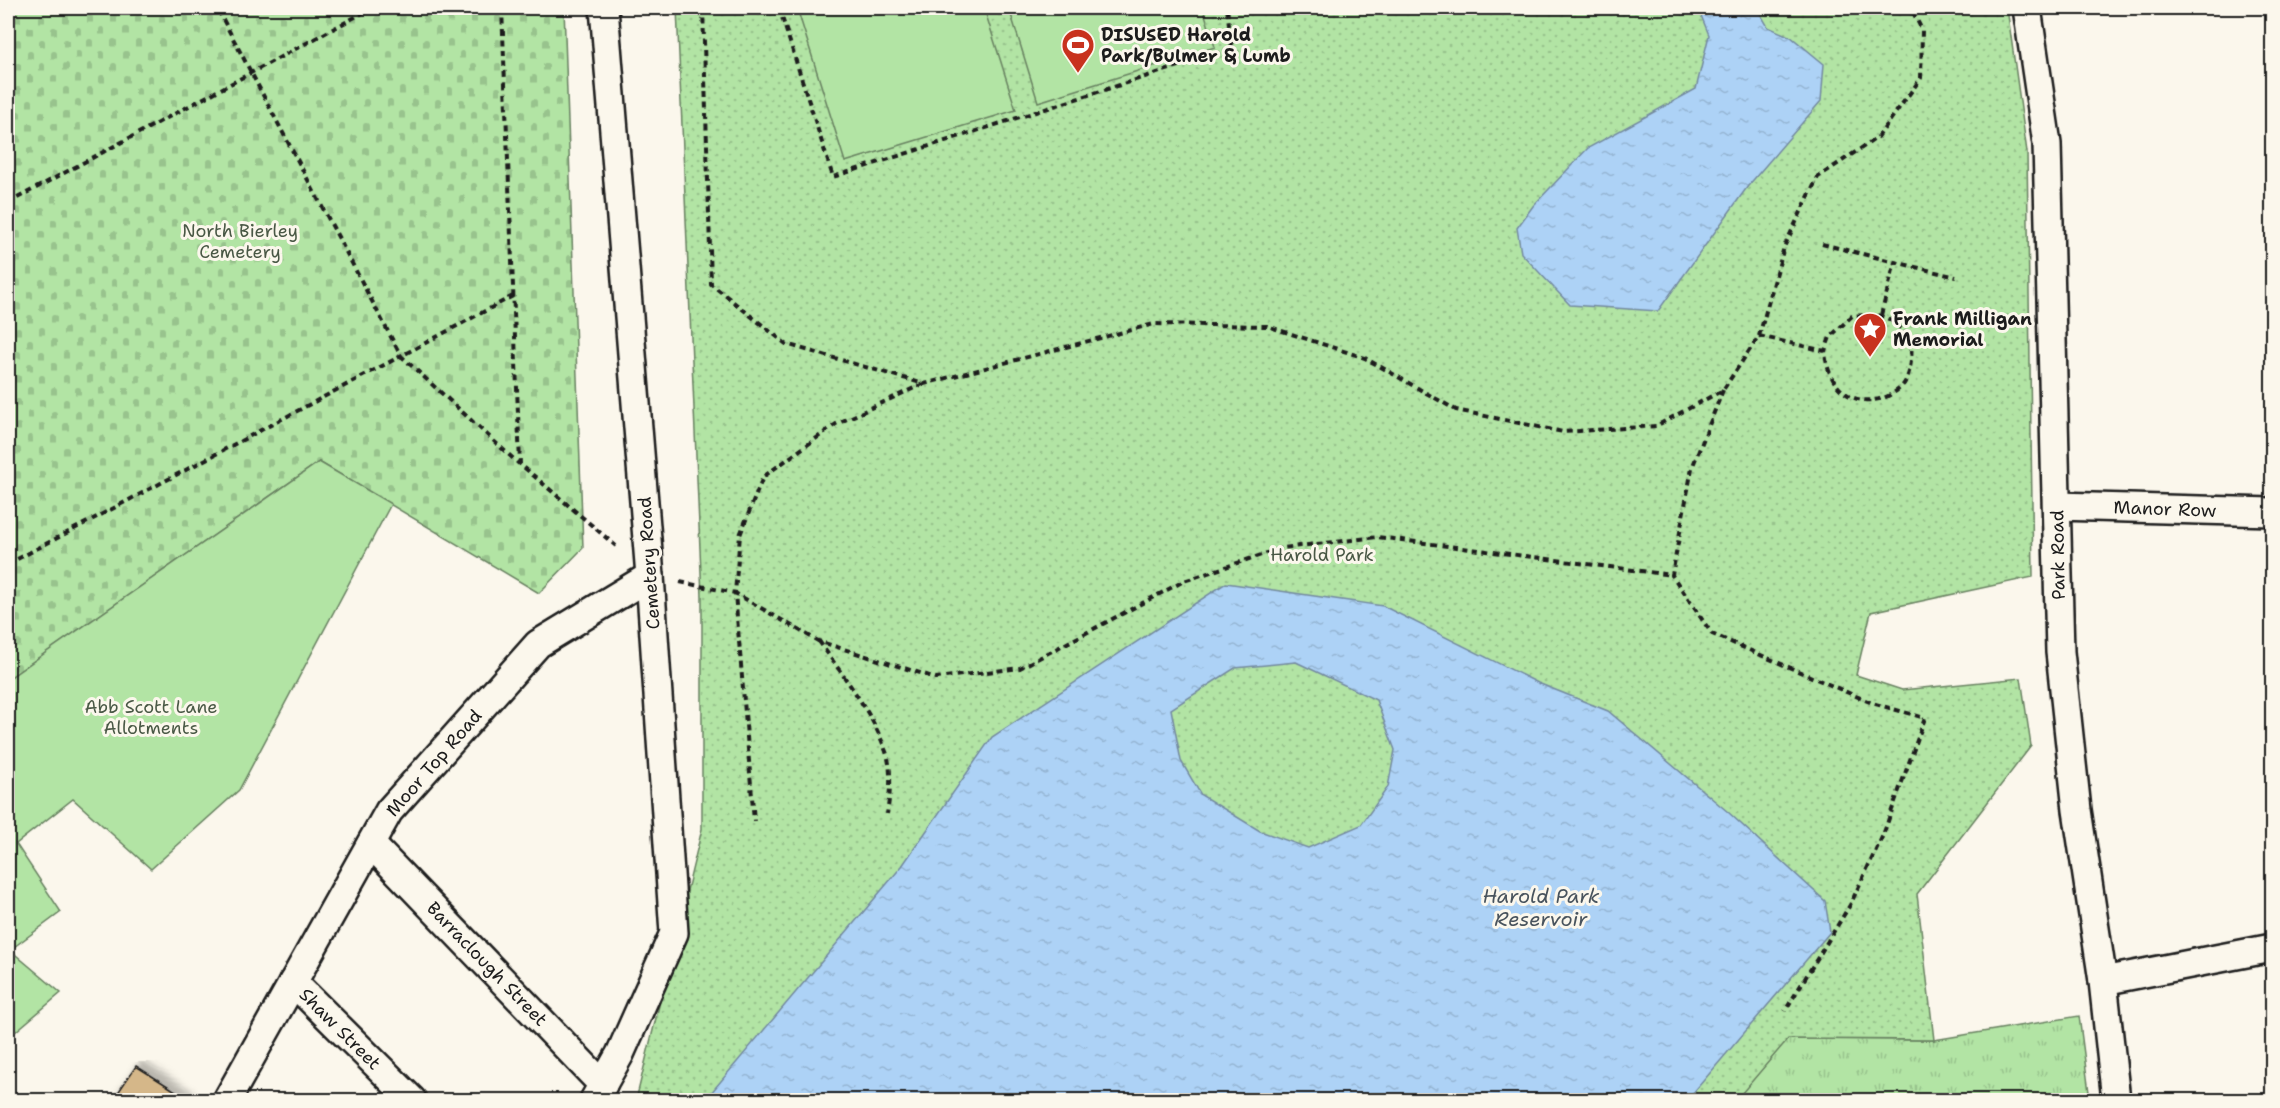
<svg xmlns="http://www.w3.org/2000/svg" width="2280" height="1108" font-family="'Shantell Sans',sans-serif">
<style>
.grass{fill:url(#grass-tufts);stroke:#678060;stroke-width:1.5}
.cemetery{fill:url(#cemetery-stones);stroke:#678060;stroke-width:1.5}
.park{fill:url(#park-dots);stroke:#678060;stroke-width:1.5}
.garden{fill:#b2e4a4;stroke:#678060;stroke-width:1.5}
.water{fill:url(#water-ripples);stroke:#73899f;stroke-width:1.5;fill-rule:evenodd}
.building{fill:#d5b789;stroke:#1c1c1c;stroke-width:1.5;filter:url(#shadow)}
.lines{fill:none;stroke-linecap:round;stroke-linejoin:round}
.street-casing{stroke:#1c1c1c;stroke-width:32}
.path{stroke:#1c1c1c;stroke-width:4;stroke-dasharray:6 4.5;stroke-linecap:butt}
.street{stroke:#fbf7ec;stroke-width:27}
.labels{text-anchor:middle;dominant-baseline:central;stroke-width:6;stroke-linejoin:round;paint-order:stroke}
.poi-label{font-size:18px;font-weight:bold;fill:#1c1c1c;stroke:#fbf7ec;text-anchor:start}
.park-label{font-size:18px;fill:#495845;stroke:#fbf7ec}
.street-label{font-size:18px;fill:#1c1c1c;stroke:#fbf7ec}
.water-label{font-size:20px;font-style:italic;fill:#48535d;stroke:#fbf7ec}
</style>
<defs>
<pattern id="grass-tufts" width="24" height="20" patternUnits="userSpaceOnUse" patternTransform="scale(1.5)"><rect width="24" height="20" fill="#b2e4a4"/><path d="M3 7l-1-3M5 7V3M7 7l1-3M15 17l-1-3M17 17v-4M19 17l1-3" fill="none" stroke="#98c38d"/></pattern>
<pattern id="cemetery-stones" width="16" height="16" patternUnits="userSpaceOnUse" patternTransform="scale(1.5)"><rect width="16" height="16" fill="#b2e4a4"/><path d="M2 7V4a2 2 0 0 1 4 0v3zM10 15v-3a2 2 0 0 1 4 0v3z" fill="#98c38d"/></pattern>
<pattern id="park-dots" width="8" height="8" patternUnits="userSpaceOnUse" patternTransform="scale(1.5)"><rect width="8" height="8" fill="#b2e4a4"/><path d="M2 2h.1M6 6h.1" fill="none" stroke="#98c38d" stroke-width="1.8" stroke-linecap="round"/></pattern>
<pattern id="water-ripples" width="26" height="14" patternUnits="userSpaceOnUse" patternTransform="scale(1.5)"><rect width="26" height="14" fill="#add2f6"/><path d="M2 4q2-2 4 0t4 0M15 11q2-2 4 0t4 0" fill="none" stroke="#94b4d2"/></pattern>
<filter id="shadow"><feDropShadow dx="5.5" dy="-5.5" stdDeviation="3" flood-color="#0004"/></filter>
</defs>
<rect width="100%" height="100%" fill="#fbf7ec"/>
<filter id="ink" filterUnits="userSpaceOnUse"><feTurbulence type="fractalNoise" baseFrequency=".0167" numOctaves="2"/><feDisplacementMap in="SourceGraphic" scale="12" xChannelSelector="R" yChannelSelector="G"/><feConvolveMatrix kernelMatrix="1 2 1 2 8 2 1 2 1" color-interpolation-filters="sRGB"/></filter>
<g filter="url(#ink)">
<path class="grass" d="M2079 1016 2090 1100H1694L1788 1039 1934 1040Z"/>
<path class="cemetery" d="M8 8H564L583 548 539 593 319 462 8 679Z"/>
<path class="park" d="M677 8H2007L2027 152 2033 577 1871 612 1856 675 1902 690 2021 678 2031 746 1917 894 1934 1040 1788 1039 1736 1100H636L702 829V596Z"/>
<g class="garden">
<path d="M797 8H984L1016 110 845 162Z"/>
<path d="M1009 8H1203L1215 47 1038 102Z"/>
<path d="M319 462 391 504 239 790 151 869 73 799 16 844 61 912 10 950 61 993 8 1038V679Z"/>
</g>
<g class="water">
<path d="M1698 8H1757L1768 27 1791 37 1824 64 1821 101 1748 186 1658 311 1570 305 1521 253 1517 228 1533 206 1588 148 1696 89 1709 35Z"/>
<path d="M1226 583 1383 606 1538 683 1608 711 1728 812 1825 901 1830 932 1687 1100H705L902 866 992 737ZM1296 662 1376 700 1395 750 1388 787 1361 825 1308 848 1260 831 1201 795 1181 761 1171 709 1235 668Z"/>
</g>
<path class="building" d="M136 1066 190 1100H113Z"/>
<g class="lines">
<g class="street-casing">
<g id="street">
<path d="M2027 8 2047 144 2060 652 2077 810 2103 981 2116 1100"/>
<path d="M2057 506 2272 512"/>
<path d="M371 844 603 1085"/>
<path d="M2103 981 2272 948"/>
<path d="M293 982 412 1100"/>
<path d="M227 1100 389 811 538 644 650 576"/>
<path d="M594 1100 620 1054 674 933 650 576 604 8"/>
</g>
</g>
<g class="path">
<path d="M502 8 520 464 616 546"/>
<path d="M703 8 711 284 786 344 924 384 1154 324 1267 326 1365 358 1456 410 1563 432 1656 426 1723 390 1759 336 1784 247 1818 177 1878 137 1921 78 1922 30 1911 8"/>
<path d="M779 8 833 177 1232 49 1227 8"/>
<path d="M8 203 372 8"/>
<path d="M1822 244 1956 277"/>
<path d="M513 296 401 356 519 464"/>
<path d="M1881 315 1895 262"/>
<path d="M1759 336 1825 351C1827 384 1849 408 1883 398 1890 396 1902 388 1905 382 1912 369 1912 353 1911 340 1891 316 1884 313 1852 316L1830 337 1825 351"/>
<path d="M923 384 836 424 763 477 740 535 735 593 818 641 936 678 1020 668 1184 581 1282 548 1378 537 1672 575"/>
<path d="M1723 390 1692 468 1672 575 1712 634 1872 703 1925 718 1883 835 1850 905 1785 1011"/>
<path d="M8 564 401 356 217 8"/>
<path d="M680 582 735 593 754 821"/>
<path d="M819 641C842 675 871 710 885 749 893 768 890 795 887 814"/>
</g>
<use href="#street" class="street"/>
</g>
</g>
<defs>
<g id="stadium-pin" transform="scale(1.725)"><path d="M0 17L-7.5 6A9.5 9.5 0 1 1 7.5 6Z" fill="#c8321e" stroke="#fbf7ec"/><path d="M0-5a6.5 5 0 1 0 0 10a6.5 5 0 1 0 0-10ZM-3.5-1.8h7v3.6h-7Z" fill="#fff"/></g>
<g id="sight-pin" transform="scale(1.725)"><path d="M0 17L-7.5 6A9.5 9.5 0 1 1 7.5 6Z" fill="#c8321e" stroke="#fbf7ec"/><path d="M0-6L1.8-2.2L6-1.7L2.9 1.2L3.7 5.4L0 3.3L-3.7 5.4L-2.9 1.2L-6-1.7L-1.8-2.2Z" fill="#fff"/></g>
</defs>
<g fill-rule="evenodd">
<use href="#stadium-pin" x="1078" y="45"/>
<use href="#sight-pin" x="1870" y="329"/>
</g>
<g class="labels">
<g class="poi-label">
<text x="1101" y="35">DISUSED Harold<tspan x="1101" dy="21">Park/Bulmer &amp; Lumb</tspan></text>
<text x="1893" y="319">Frank Milligan<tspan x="1893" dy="21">Memorial</tspan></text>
</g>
<g class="park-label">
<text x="240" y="231">North Bierley<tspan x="240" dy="21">Cemetery</tspan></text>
<text x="1322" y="555">Harold Park</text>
<text x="151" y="707">Abb Scott Lane<tspan x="151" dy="21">Allotments</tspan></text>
</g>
<g class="street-label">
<text transform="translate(2165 509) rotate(2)">Manor Row</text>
<text transform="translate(2058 555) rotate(-91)">Park Road</text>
<text transform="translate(649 563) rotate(-94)">Cemetery Road</text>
<text transform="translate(434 763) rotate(-49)">Moor Top Road</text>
<text transform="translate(487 964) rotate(46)">Barraclough Street</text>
<text transform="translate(340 1029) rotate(45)">Shaw Street</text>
</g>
<g class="water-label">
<text x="1541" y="896">Harold Park<tspan x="1541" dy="23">Reservoir</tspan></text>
</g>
</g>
<rect width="2280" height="1108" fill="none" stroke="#fbf7ec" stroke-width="30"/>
<rect x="15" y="15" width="2250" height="1078" fill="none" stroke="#1c1c1c" stroke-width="2" filter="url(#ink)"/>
</svg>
